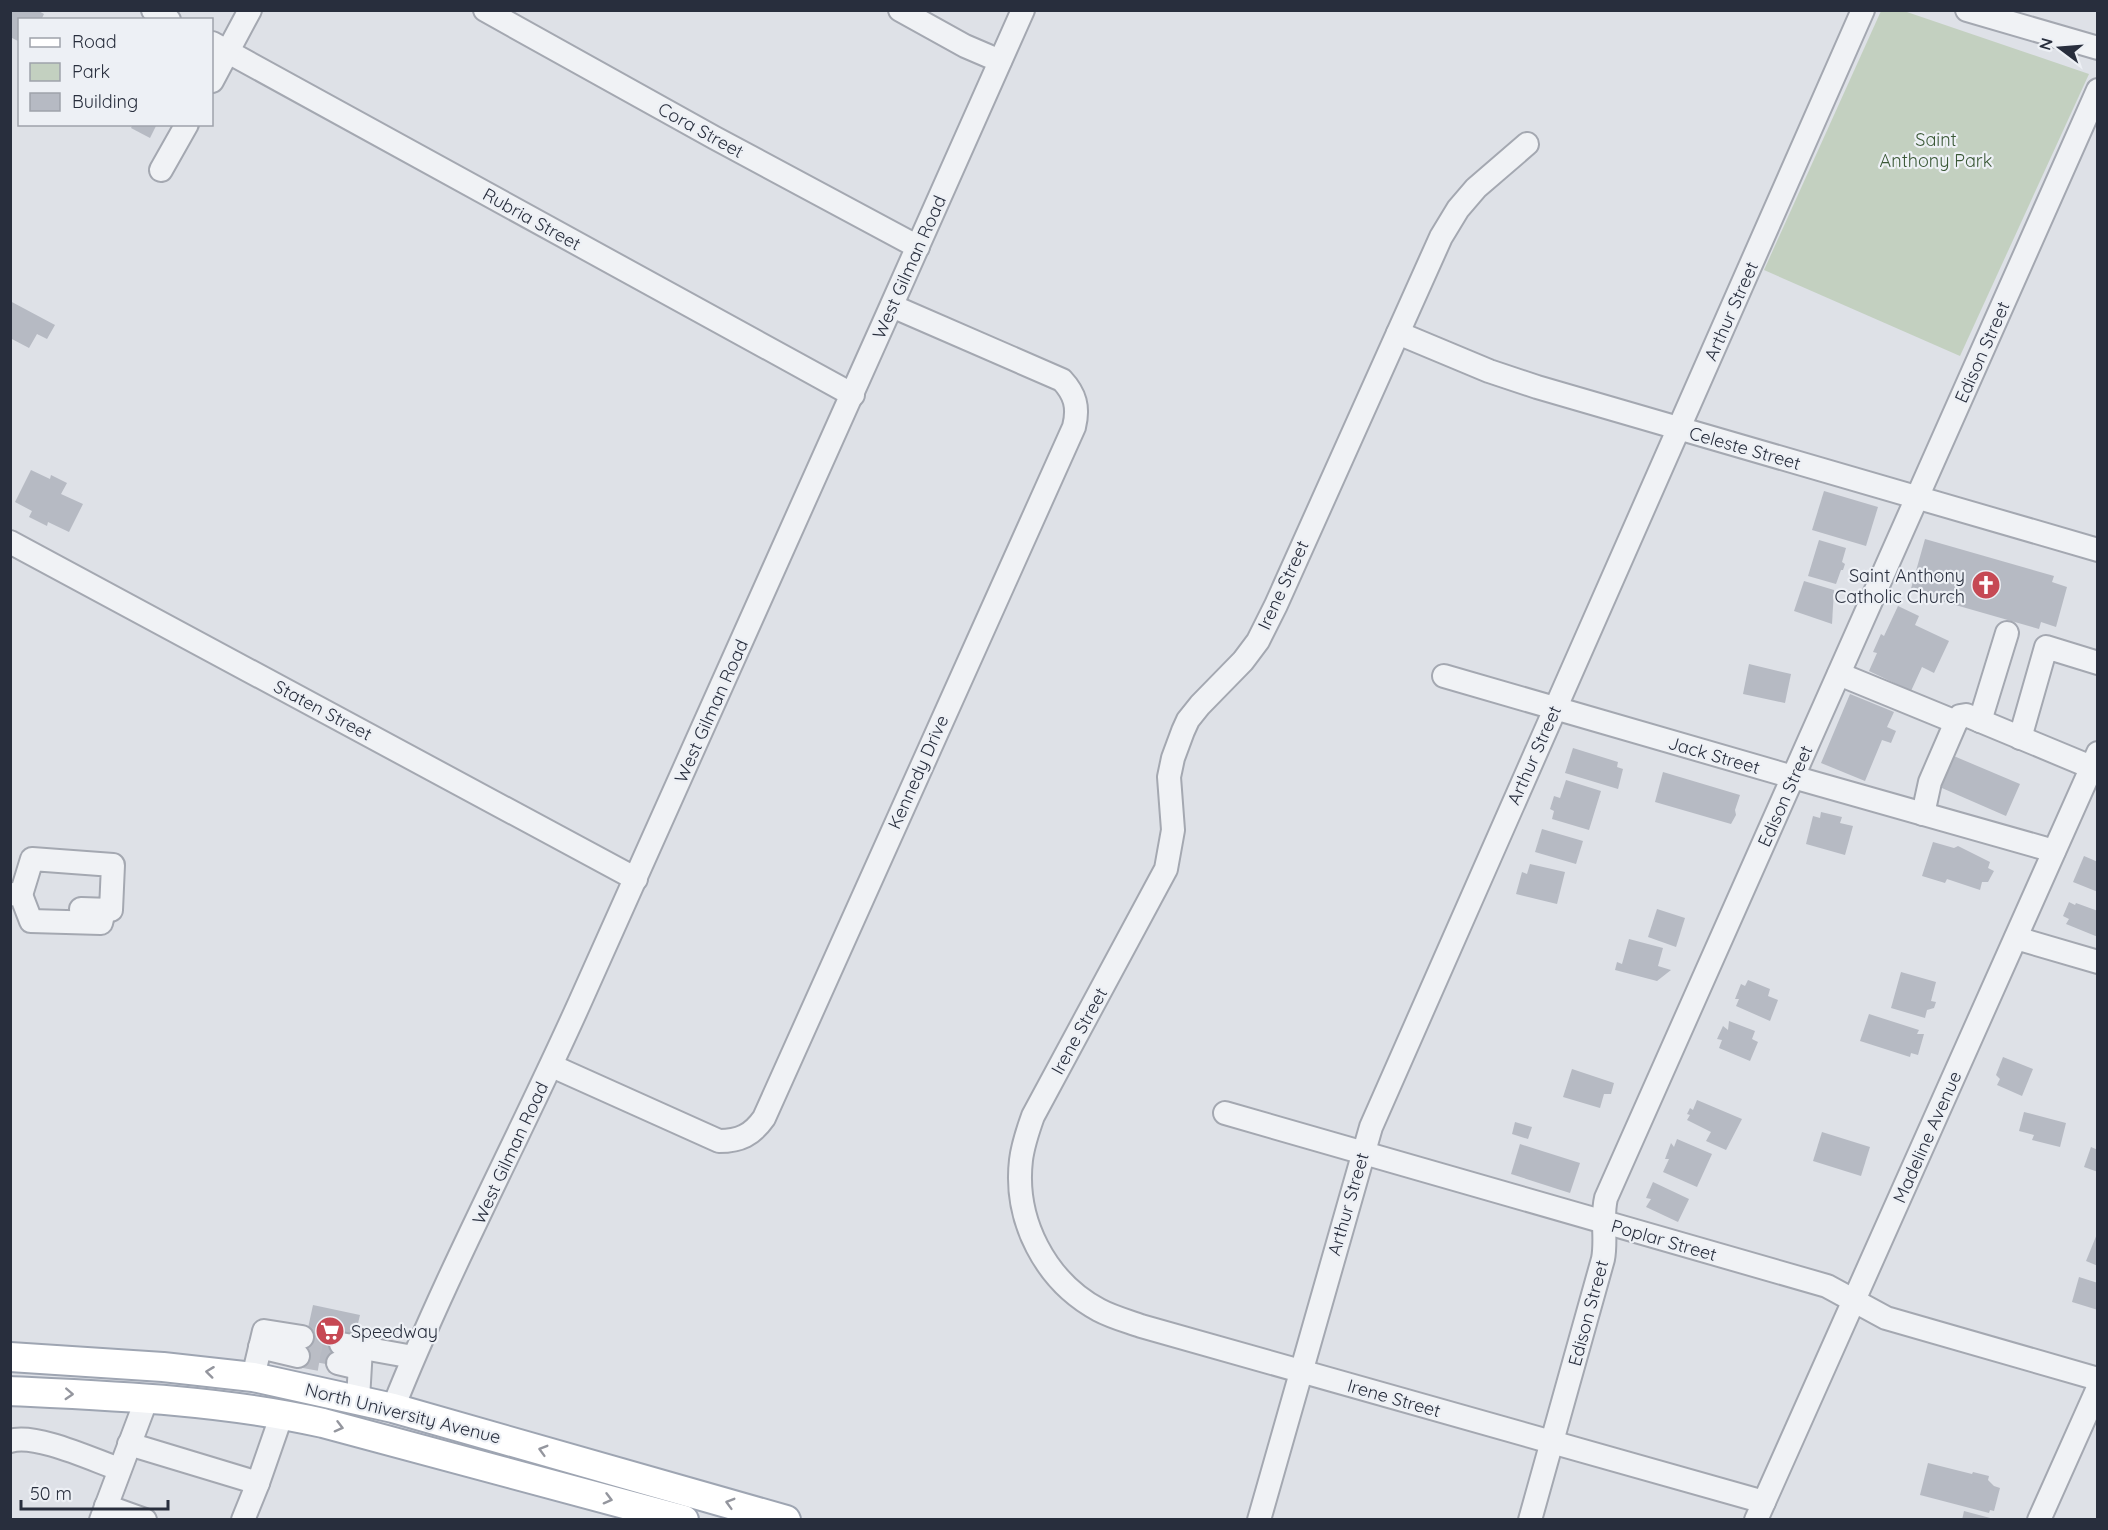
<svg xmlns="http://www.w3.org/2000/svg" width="2108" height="1530" font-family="Quicksand,sans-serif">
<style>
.green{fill:#c3d0c0}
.building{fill:#b6bac3}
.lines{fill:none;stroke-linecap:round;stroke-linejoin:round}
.minor-tunnel{stroke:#babdc5;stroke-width:22;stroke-dasharray:22 11;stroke-linecap:butt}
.minor-casing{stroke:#a4a8b1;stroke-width:26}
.major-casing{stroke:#9ea5b2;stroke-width:32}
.minor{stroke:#f0f2f5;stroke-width:22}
.major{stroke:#fff;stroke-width:28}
.oneway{stroke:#94969e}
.labels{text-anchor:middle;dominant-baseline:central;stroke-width:4.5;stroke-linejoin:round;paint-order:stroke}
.street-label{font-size:18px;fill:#282e3d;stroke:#edf0f5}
.park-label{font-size:18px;fill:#3a5836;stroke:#edf0f5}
.poi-label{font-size:18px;fill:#282e3d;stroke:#edf0f5;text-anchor:end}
</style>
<rect width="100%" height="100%" fill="#dee1e7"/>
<path class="green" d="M1881 11H1904L2089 74 1960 356 1764 270Z"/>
<g class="building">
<path d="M10 10H37L44 14 41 20H20V42L10 37Z"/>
<path d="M133 124H157L150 138 131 128Z"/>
<path d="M10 301 55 325 47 339 37 334 29 348 10 338Z"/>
<path d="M31 470 50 479 51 475 67 483 61 494 83 504 69 532 48 522 47 526 29 517 32 511 15 502Z"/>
<path d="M1824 491 1878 507 1866 546 1812 530Z"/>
<path d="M1925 539 2054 576 2052 582 2067 587 2056 627 2041 622 2039 629 1910 592Z"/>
<path d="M1819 540 1846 548 1842 562 1845 564 1843 570H1841L1836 584 1808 576Z"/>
<path d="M1804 581 1834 590 1832 624 1794 611Z"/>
<path d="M1898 606 1919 616 1915 625 1949 641 1934 673 1922 667 1911 691 1869 671 1877 653 1873 652 1881 634 1884 636Z"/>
<path d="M1749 664 1791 674 1785 703 1743 694Z"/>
<path d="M1850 694 1894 712 1887 727 1896 731 1891 743 1882 740 1865 781 1821 763Z"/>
<path d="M1573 748 1618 762 1617 767 1623 769 1618 789 1565 773Z"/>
<path d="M1949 754 2020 784 2006 816 1935 785Z"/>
<path d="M1663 772 1740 795 1735 810 1736 815 1731 824 1655 802Z"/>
<path d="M1566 780 1601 791 1589 830 1552 819 1554 811 1550 809 1554 796 1560 798Z"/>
<path d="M1821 812 1842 817 1840 823 1853 826 1845 855 1806 844 1813 816 1820 818Z"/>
<path d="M1542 829 1583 841 1576 864 1535 852Z"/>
<path d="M1933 842 1954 848 1958 846 1990 862 1988 868 1994 871 1988 882H1982L1980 890 1947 879 1945 883 1922 876Z"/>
<path d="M2084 856 2098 862V892L2073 882Z"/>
<path d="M1530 864 1565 872 1557 904 1516 894 1522 872 1527 874Z"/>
<path d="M2069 902 2075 905 2076 903 2098 911V937L2066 924 2069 919 2063 916Z"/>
<path d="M1657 909 1685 918 1676 947 1648 937Z"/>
<path d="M1629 939 1663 948 1658 966 1671 970 1657 981 1615 970 1617 962 1622 964Z"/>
<path d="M1901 972 1936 982 1931 1001 1936 1002 1934 1008 1927 1010 1925 1018 1891 1008Z"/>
<path d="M1748 980 1770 989 1768 996 1778 1000 1770 1021 1736 1006 1739 999H1735L1741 984 1745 986Z"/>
<path d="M1869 1014 1919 1030 1917 1034H1924L1918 1055 1911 1053 1910 1057 1860 1041Z"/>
<path d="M1729 1021 1755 1031 1752 1039 1758 1042 1750 1061 1719 1048 1722 1040 1717 1039 1723 1026 1728 1030Z"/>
<path d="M2003 1057 2033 1069 2022 1096 1997 1085 2000 1079 1996 1075Z"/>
<path d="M1572 1069 1614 1083 1611 1094H1604L1600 1108 1563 1097Z"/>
<path d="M1697 1100 1742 1119 1726 1150 1706 1141 1711 1132 1687 1120 1690 1115 1687 1114 1690 1108 1693 1110Z"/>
<path d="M2024 1112 2066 1123 2060 1147 2032 1140 2034 1135 2019 1131Z"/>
<path d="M1515 1122 1532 1127 1528 1139 1512 1134Z"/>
<path d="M1822 1132 1870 1147 1861 1176 1813 1161Z"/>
<path d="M1677 1139 1712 1154 1697 1187 1663 1172 1669 1159H1665L1671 1143 1674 1147Z"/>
<path d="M1520 1144 1580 1163 1570 1193 1511 1174Z"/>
<path d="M2091 1147 2098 1150V1172L2084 1167Z"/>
<path d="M1653 1182 1689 1199 1678 1222 1646 1207 1651 1199 1646 1198Z"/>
<path d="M2097 1234H2098V1266L2086 1261Z"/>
<path d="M2079 1277 2098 1283V1310L2072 1302Z"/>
<path d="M313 1305 360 1315 354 1340 337 1366 298 1359 308 1328Z"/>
<path d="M1928 1463 1972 1474 1973 1472 1989 1476 1988 1480 1994 1486 2000 1488 1994 1511 1990 1510 1989 1513 1920 1495Z"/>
<path d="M1964 1511 1994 1519V1520H1962Z"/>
</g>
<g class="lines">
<g class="minor-tunnel">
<path d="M302 1337 341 1344"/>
<path d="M298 1356 338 1363"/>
</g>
<g class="minor-casing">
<g id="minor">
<path d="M153 10 169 20"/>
<path d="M485 10 715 138 918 247"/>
<path d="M900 10 965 46 1000 61"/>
<path d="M1967 10 2098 48"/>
<path d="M212 43 853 395"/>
<path d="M212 81 250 10"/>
<path d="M1527 144 1476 188 1458 209 1441 237 1276 605 1258 641 1243 661 1200 705 1188 720 1183 731 1173 758 1169 777 1173 830 1166 869 1033 1116C1028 1130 1023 1144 1021 1160 1014 1220 1045 1281 1099 1310 1112 1317 1127 1321 1141 1326L1764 1502"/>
<path d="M161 170 187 124"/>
<path d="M1398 333 1489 371 1537 387 2098 550"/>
<path d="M10 542 636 879"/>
<path d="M1839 674 1956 722 1960 716 1966 715 2091 767"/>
<path d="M1444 676 1793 777 2054 851"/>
<path d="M1980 721 2007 633"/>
<path d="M2020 738 2046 647 2098 663"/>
<path d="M1923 814 1930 782 1956 722"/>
<path d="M10 894 21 895 31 921 101 923 102 919"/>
<path d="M21 895 32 859 113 865 111 910 81 909"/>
<path d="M2016 938 2098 962"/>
<path d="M552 1066 719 1141C740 1141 752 1135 764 1118L1074 427C1079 407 1075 394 1062 380L892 306"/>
<path d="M1225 1113 1827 1286 1886 1318 2098 1379"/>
<path d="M341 1344 413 1357"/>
<path d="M260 1347 298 1356"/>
<path d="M338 1363 359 1368"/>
<path d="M253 1377 264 1331 302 1337"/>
<path d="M358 1399 361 1348"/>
<path d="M393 1408C448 1270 519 1138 580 1002 728 672 876 341 1023 10"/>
<path d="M10 1441C36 1433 93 1460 119 1469"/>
<path d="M129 1444 258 1483"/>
<path d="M106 1506 145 1520"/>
<path d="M101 1520 147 1398"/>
<path d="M243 1520 258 1483 282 1414"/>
<path d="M1259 1520 1371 1127 1863 10"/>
<path d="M1530 1520 1603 1259C1607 1238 1601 1219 1606 1198L2098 90"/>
<path d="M1756 1520 2098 753"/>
<path d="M2039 1520 2098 1388"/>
</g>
</g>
<g class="major-casing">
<g id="major">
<path d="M10 1357 163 1367 253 1377 393 1408 786 1520"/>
<path d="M10 1391C115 1396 221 1400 323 1423L684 1520"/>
</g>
</g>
<use href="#minor" class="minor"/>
<use href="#major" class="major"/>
</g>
<defs><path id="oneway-chevron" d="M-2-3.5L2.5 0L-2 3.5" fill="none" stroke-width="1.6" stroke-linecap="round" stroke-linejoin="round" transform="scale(1.5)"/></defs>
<g class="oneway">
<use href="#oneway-chevron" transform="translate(210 1372) rotate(-173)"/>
<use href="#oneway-chevron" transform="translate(69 1394) rotate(3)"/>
<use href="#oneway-chevron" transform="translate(339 1427) rotate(15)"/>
<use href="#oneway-chevron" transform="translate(543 1450) rotate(-164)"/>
<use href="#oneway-chevron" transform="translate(608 1499) rotate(15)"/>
<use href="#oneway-chevron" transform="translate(730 1503) rotate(-164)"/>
</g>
<defs>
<g id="church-disc" transform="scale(1.5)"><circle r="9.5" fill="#c64954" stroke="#edf0f5"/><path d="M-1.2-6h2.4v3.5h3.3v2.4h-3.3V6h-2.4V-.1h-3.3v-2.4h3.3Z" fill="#fff"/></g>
<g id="supermarket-disc" transform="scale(1.5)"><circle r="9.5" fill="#c64954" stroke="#edf0f5"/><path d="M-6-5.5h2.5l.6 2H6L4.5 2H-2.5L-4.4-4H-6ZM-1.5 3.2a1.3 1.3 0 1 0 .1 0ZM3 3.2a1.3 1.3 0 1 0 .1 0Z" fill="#fff"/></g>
</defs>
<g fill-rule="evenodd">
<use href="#church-disc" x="1986" y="585"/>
<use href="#supermarket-disc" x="330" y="1331"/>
</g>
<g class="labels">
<g class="street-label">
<text transform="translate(701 130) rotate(29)">Cora Street</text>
<text transform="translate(532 219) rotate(29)">Rubria Street</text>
<text transform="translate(909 267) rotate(-66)">West Gilman Road</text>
<text transform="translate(1731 311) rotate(-66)">Arthur Street</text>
<text transform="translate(1982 352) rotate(-66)">Edison Street</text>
<text transform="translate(1745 448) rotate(16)">Celeste Street</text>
<text transform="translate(1283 585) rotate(-65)">Irene Street</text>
<text transform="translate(323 710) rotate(28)">Staten Street</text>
<text transform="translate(711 711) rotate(-66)">West Gilman Road</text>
<text transform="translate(1534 755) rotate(-66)">Arthur Street</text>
<text transform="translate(1714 755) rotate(16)">Jack Street</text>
<text transform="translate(918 772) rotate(-66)">Kennedy Drive</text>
<text transform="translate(1785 796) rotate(-66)">Edison Street</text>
<text transform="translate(1079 1031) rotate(-61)">Irene Street</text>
<text transform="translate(1927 1137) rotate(-66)">Madeline Avenue</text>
<text transform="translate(510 1153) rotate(-65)">West Gilman Road</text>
<text transform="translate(1348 1204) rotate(-74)">Arthur Street</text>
<text transform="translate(1664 1240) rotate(16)">Poplar Street</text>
<text transform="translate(1588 1313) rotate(-75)">Edison Street</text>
<text transform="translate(1394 1398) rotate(16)">Irene Street</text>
<text transform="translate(403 1413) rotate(14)">North University Avenue</text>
</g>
<g class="park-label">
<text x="1936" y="139">Saint<tspan x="1936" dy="21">Anthony Park</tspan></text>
</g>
<g class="poi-label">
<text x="1965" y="575">Saint Anthony<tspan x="1965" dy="21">Catholic Church</tspan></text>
<text x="351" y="1331" text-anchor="start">Speedway</text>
</g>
</g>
<rect width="2108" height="1530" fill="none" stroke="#282e3d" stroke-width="24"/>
<rect x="18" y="18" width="195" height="108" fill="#edf0f5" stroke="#9ea2ab" stroke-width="1.5"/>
<rect x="30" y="38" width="30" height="9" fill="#ffffff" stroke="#9ea2ab" stroke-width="1.5"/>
<text x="72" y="48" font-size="18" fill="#282e3d">Road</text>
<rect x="30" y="63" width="30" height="18" fill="#c3d0c0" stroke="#9ea2ab" stroke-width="1.5"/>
<text x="72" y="78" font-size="18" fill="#282e3d">Park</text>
<rect x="30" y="93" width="30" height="18" fill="#b6bac3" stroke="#9ea2ab" stroke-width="1.5"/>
<text x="72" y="108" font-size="18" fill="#282e3d">Building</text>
<g transform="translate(2060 48) rotate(286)" stroke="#edf0f5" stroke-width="4.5" paint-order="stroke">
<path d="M0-4.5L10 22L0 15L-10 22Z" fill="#282e3d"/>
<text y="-9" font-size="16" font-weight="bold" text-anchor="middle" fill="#282e3d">N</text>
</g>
<path d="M21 1500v9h147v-9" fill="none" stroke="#282e3d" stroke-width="3"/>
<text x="30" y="1500" font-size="18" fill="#282e3d" stroke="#edf0f5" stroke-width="4.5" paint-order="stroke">50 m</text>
</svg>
